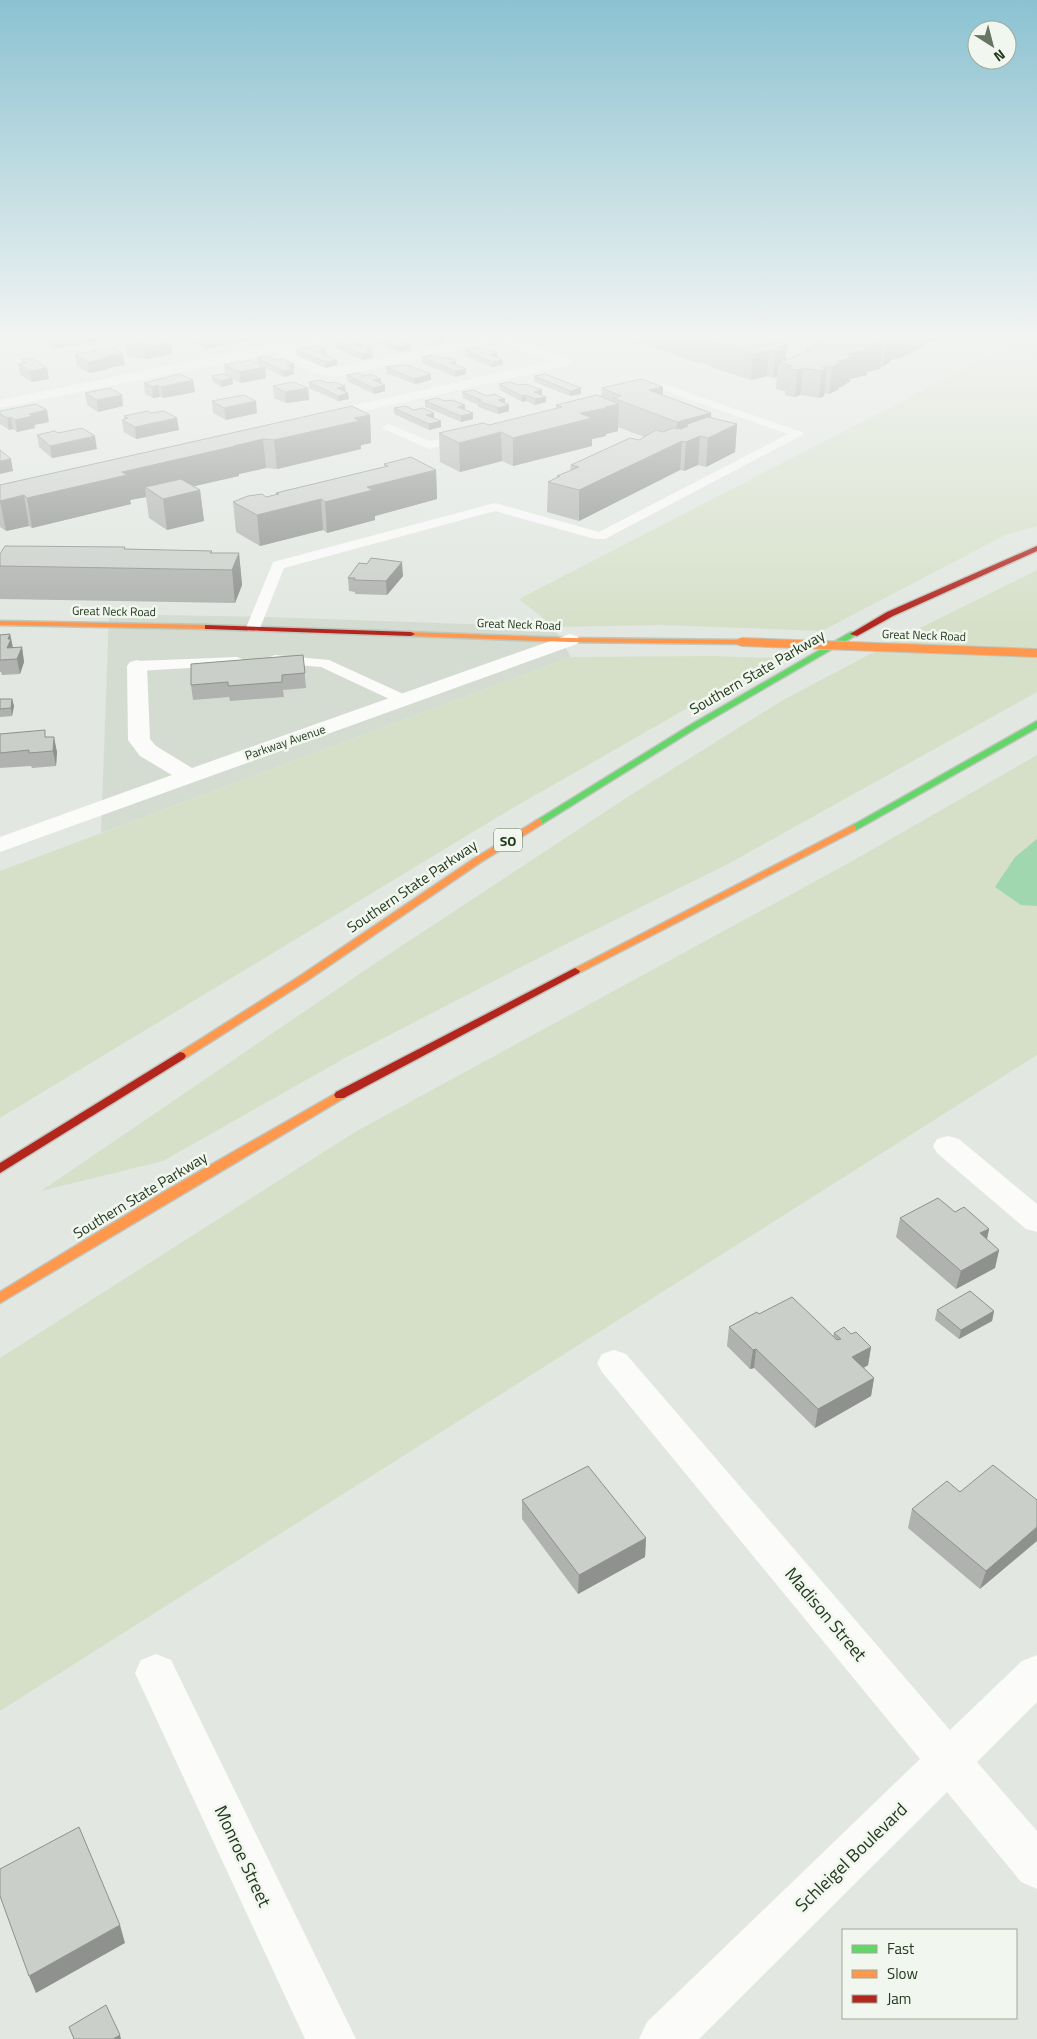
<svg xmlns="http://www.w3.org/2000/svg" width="1037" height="2039" font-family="'Titillium Web',sans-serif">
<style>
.built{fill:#d4dcd1}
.green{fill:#d6e0c9}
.water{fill:#a0d7af}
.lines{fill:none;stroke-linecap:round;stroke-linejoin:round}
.fast-casing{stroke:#bfc6bd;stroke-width:3}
.slow-casing{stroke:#bfc6bd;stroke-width:3}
.jam-casing{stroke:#bfc6bd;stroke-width:3}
.lane{fill:#fbfbfa;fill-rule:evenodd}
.street{fill:#fbfbfa;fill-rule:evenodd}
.fast{fill:#63d668;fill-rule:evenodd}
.slow{fill:#ff974d;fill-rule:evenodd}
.jam{fill:#b3261e;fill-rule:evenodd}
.slow-bridge-casing{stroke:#bfc6bd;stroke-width:10;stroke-linecap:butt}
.slow-bridge{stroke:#ff974d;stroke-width:8}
.wall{fill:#afb2ae}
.shaded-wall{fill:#8e918d}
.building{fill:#cbcfca;stroke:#8e918d}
.labels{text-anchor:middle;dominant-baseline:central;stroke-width:5;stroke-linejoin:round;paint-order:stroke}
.far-street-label{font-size:12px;fill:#23391f;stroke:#f1f6ee}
.shield{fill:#f1f6ee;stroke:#61725d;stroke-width:1}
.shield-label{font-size:14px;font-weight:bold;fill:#23391f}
.street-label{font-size:15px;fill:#23391f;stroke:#f1f6ee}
.near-street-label{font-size:18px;fill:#23391f;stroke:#f1f6ee}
</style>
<rect width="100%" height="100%" fill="#e2e7e1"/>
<path class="built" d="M109 614 268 617 554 627 571 657 101 833Z"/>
<g class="green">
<path d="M1024 338H1037V526L1005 535 822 631 662 625 554 627 519 599Z"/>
<path d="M1037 570V692L728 864 558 948 347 1057 163 1161 41 1191 377 962 629 796 783 700 910 633Z"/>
<path d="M713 656 775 658 506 812 0 1118V871L571 657Z"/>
<path d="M1037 755V1055L0 1711V1358L355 1132 854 860Z"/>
</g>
<path class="water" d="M1037 839V906L1021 905 995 887 1015 857Z"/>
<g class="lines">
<g class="fast-casing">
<g id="fast">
<path d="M851 632 858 634 698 727 542 824H536L534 822 692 724Z"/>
<path d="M1037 721V728L856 830 853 831 848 828Z"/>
</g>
</g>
<g class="slow-casing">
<g id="slow">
<path d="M0 621 208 625 212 627 208 629 0 625Z"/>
<path d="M408 632 570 638 741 640 745 642 741 644 570 642 411 636 407 634Z"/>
<path d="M539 819 542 820V824L481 862 308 980 184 1059H176L174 1056 300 976 475 858Z"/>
<path d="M853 825 856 826V830L579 973 575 974 570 971Z"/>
<path d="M340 1091 346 1095 344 1098 0 1303V1292L167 1190Z"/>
</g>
</g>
<g class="jam-casing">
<g id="jam">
<path d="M1037 546V551L893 616 857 636 850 634 887 612Z"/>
<path d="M205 625 411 632 415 634 411 636 208 629H205Z"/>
<path d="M575 968 580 971 579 973 344 1098H336L334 1095 336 1092Z"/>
<path d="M180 1052 184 1053 186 1056 184 1059 0 1173V1163Z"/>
</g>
</g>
<g class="lane">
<path d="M663 384 802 432 804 434 605 539H595L495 511 284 568 260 628 258 631H248L246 628 273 562 495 503 599 532 788 434 662 390 635 397 630 394 631 392Z"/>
<path d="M388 424 430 441 467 433 473 436 471 438 429 449 384 429 382 427Z"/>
<path d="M275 655 329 660 410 697 412 700 410 703H398L321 667 270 663 267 660 270 657Z"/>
<path d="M237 657 242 659 245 662 242 665 137 671 132 669 129 666 132 663 137 661Z"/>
</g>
<g class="street">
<path d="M307 338H335L329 342 288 350 320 366 334 369 477 338H515L570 359 572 362 565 366 320 421 315 420 313 417 315 414 551 361 499 341 334 377 311 372 273 353 0 408V400Z"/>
<path d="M570 634 577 636 580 640 577 644 0 852V837L172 775 140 756 128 740 127 666 130 662 137 660 144 662 147 666 150 739 156 746 192 768Z"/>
<path d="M948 1136 959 1139 1037 1204V1232L1026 1229 937 1153 933 1146 937 1139Z"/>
<path d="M614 1350 626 1354 950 1730 1022 1661 1037 1655V1702L977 1762 1037 1831V1889L1021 1882 947 1792 699 2039H639L647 2022 920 1759 602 1372 597 1363 602 1354Z"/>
<path d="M156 1654 171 1660 356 2039H305L135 1673 141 1660Z"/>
</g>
<use href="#fast" class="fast"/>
<use href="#slow" class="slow"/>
<use href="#jam" class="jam"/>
<g class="slow-bridge-casing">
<path id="slow-bridge" d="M741 642 1037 653"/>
</g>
<use href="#slow-bridge" class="slow-bridge"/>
</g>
<g class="wall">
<path d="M45 338H96V342L66 347 54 348 46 344Z"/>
<path d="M195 338H253V340L206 349 195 343Z"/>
<path d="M372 338H405L410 341V350L399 352 372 340Z"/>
<path d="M421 338H445V342L434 344Z"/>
<path d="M621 338H763L787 345 786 360 805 352V349L832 338H941L937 340 927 342 926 344 919 348 917 349V350L907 355H905V356L900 358 890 360V362L883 367H880V369L867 372V375L850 379V381L842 387H839V389L829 394 825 393 824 396 819 398 800 395 795 397 785 395V391L776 389 777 377 773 378 767 376 751 380 711 367V366L707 365V364L692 361 647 345 629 342V341Z"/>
<path d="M797 338H831L816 343Z"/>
<path d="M137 340 171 343 172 354 146 359 127 356 125 346 137 343Z"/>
<path d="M335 343H363V346L372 347 373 358 362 360 336 348Z"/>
<path d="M92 350 125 365 108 368 109 369 89 373 77 366 75 355 92 352Z"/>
<path d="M296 350H326V355L337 365 326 368 297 356Z"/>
<path d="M465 350 503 365 492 367 465 356Z"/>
<path d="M422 357 440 358 456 365 466 374 455 377 422 363Z"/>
<path d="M257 358 295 369 294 370V374L284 377 265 368 266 378 241 383 232 379 233 384 222 387 213 382 212 376 225 375 224 365 257 363Z"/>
<path d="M21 360 47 368 49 379 32 382 20 375 18 364 22 363Z"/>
<path d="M386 367 431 380 415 384 386 373Z"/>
<path d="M347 375 364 376 381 379V384L385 391 374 394 347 381Z"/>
<path d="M534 376 581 394 570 396 534 382Z"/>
<path d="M193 380 195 392 163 398 160 397 153 398 145 394 144 383Z"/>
<path d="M309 382 346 392 349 399 338 401 309 388Z"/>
<path d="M499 384 519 385 542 390V395L546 402 535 405 526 401 522 402 500 390Z"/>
<path d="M273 386 308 388 309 400 286 403 274 398Z"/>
<path d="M663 387V395L711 413V418L737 424 735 452 706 467 698 465 684 471 680 470 579 521 547 512 548 482 557 478V476L570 471 571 465 639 440 644 437 618 427V431L606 434V436L592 439V446L513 466 502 461 460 472 440 462 439 433 489 425 556 409V405L601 397 602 388Z"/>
<path d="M462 392 505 399V403L509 411 498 414 478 407V405L463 398Z"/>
<path d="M85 393 122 395 123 406 98 412 87 405Z"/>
<path d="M212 401 257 413 226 420 213 413Z"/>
<path d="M425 401 465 410 473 419 461 422 425 407Z"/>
<path d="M394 408 414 410 434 418 441 427 429 430 394 414Z"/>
<path d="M0 411 49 422 34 425 35 428 17 432 13 429 9 430 0 424Z"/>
<path d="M370 415 371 443 361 445V449L277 469 266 468 239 474V476L193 486 200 490 204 521 167 530 149 518 146 497 130 500 131 504 32 528 29 526 6 531 0 527V485Z"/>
<path d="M124 416 179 430 136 439 124 432 122 420 124 419Z"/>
<path d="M37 435 97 449 52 458 39 447Z"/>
<path d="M384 464 436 470 437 499 375 516V520L327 533 323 530 260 546 236 532 233 502 266 497 277 494 276 493 384 467Z"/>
<path d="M126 549 212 551V553H239L242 585 235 603 0 599V554Z"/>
<path d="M403 576 387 595 355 594V592L349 591 348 578Z"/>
<path d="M10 634 13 648 22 647 24 662 20 674 2 675 1 672H0V635Z"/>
<path d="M303 655 306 688 283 690 284 697 230 701 229 697 193 700 191 685Z"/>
<path d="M0 699H12L14 706 12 716 0 717Z"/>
<path d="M0 734 47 737 57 752 56 766 32 768 31 766 0 768Z"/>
<path d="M955 1212 989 1229 987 1239 999 1250 995 1268 956 1289 896 1237 900 1218Z"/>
<path d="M937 1310 994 1311 992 1321 959 1339 935 1320Z"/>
<path d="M759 1314 833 1336 834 1333 851 1334 871 1347 868 1365 864 1368 874 1378 871 1396 815 1428 754 1368 750 1369 727 1346 729 1327Z"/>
<path d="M960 1492 1037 1500 980 1589 908 1528 912 1509Z"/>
<path d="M522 1500 646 1538 645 1557 578 1594 522 1519Z"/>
</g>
<g class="shaded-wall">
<path d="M53 338H96V342L66 347 54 348Z"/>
<path d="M205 338H253V340L206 349Z"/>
<path d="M434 338H445V342L434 344Z"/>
<path d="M817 338H831L816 343Z"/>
<path d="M887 338H907L905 356 900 358 890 360V362L883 367 886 341Z"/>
<path d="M909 338H941L937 340 927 342 926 344 919 348 917 349V350L907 355Z"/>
<path d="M410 341V350L399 352V347L404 342Z"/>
<path d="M171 343 172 354 146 359 144 348Z"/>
<path d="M363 343V349L355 345Z"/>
<path d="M883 343 880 369 867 372V375L850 379V381L842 387H839V389L829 394 832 367 837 361 848 354Z"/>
<path d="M787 345 785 364 778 363 777 377 773 378 776 352 777 348Z"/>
<path d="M372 347 373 358 362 360V354L365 349Z"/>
<path d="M326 350V356L319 352Z"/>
<path d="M769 350 767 376 751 380 753 354Z"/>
<path d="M497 353V359L490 354Z"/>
<path d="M123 354 125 365 108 368 109 369 89 373 88 362 105 357Z"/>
<path d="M337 360V365L326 368V362Z"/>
<path d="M503 360V365L492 367V362Z"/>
<path d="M456 361V366L450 362Z"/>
<path d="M294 364V374L284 377 283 371 287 365Z"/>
<path d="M826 366V370L827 369 824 396 819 398 822 368Z"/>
<path d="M265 367 266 378 241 383 239 372Z"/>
<path d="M47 368 49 379 32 382 30 371Z"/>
<path d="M803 368 800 395 795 397 798 370Z"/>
<path d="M466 369V374L455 377V371Z"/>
<path d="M431 374V380L415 384 414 379Z"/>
<path d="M232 378 233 384 222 387 221 381Z"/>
<path d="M381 379V384L373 380Z"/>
<path d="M193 380 195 392 163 398 161 387Z"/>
<path d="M158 385 160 397 153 398 152 387Z"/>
<path d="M385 385V391L374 394 373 388Z"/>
<path d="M345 386 346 392 337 388Z"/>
<path d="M663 387 662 414 649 390Z"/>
<path d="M308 388 309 400 286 403 285 392Z"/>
<path d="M581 388V394L570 396V391Z"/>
<path d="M542 390V396L534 392Z"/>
<path d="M348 393 349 399 338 401V396Z"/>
<path d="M122 395 123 406 98 412 97 400Z"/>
<path d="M526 395V401L522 402V396Z"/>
<path d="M546 397V402L535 405V399Z"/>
<path d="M505 399V405L498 400Z"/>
<path d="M256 401 257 413 226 420 224 408Z"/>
<path d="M619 404 618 431 606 434V436L592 439V446L513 466V438L580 413Z"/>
<path d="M465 405V411L458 407Z"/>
<path d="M509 405V411L498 414V408Z"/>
<path d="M47 410 49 422 34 425 35 428 17 432 15 420 29 414Z"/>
<path d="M434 413V419L426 415Z"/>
<path d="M473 413V419L461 422V416Z"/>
<path d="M711 413 709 438 737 424 735 452 706 467 708 438 700 436 698 465 684 471 686 442 688 426 685 425 684 442 682 441 680 470 579 521V490L675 444 677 422Z"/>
<path d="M370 415 371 443 361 445V449L277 469 274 440Z"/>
<path d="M11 417 13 429 9 430 7 418Z"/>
<path d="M177 418 179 430 136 439 135 427Z"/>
<path d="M441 421V427L429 430V424Z"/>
<path d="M501 432 502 461 460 472 459 443Z"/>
<path d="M95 436 97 449 52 458 50 446Z"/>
<path d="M263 439 266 468 239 474V476L156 495 145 487 146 497 130 500 131 504 32 528 27 498 122 472Z"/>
<path d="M11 459 13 471 0 474V461Z"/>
<path d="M436 470 437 499 375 516V520L327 533 325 502 367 487Z"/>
<path d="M200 490 204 521 167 530 163 499Z"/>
<path d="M24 495 29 526 6 531 0 501Z"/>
<path d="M321 499 323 530 260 546 257 515Z"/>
<path d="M239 553 242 585 235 603 232 570Z"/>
<path d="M402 562 403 576 387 595 386 581Z"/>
<path d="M10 634 11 639 14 653 7 648 8 639Z"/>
<path d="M22 647 24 662 20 674 17 659Z"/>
<path d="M12 699 14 706 12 716 11 708Z"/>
<path d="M54 737 57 752 56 766 53 751Z"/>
<path d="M989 1229 985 1248 980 1233Z"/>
<path d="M999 1250 995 1268 956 1289 961 1271Z"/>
<path d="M994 1311 992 1321 959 1339 961 1330Z"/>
<path d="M871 1347 868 1365 849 1376 852 1357Z"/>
<path d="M756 1349 754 1368 750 1369 753 1350Z"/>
<path d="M874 1378 871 1396 815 1428 818 1409Z"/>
<path d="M1037 1527V1541L980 1589 986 1571Z"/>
<path d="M646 1538 645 1557 578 1594 579 1575Z"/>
<path d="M120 1925 125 1943 36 1993 29 1976Z"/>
<path d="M120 2035 121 2039H113Z"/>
</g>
<g class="building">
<path d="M153 338H162L171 343 144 348 125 346 141 342 137 340Z"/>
<path d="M380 338H405L410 341 404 342 410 344 399 347Z"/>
<path d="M710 338H763L787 345 777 348 784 350 776 352 769 350 753 354 713 342 715 341 709 339H711Z"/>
<path d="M831 338H890L886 341 877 342 883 343 864 348 870 349 848 354 853 355 845 360 837 361 842 362 832 367 826 366 822 368 827 369 822 371 803 368 798 370 787 368 793 366 778 363 810 350 805 349Z"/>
<path d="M353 339 363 343 355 345 360 347 367 345 372 347 365 349 373 352 362 354 335 343Z"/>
<path d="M316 346 326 350 319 352 337 360 326 362 296 350Z"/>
<path d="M103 348H112L123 354 105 357 107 358 88 362 75 355 95 351 92 350Z"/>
<path d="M475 348 481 350 487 349 497 353 490 354 503 360 492 362 465 350Z"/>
<path d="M433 355 440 358 447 357 456 361 450 362 466 369 455 371 422 357Z"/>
<path d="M268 356 276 360 283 359 294 364 287 365 294 369 283 371 257 358Z"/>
<path d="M32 358 47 368 30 371 18 364 26 363 21 360Z"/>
<path d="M251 360 265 367 239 372 224 365Z"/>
<path d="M407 365 431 374 414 379 386 367Z"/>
<path d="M358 373 364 376 371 374 381 379 373 380 385 385 373 388 347 375Z"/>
<path d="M180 374 193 380 161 387 158 385 152 387 144 383Z"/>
<path d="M223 374 232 378 221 381 212 376Z"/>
<path d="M545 374 581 388 570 391 534 376Z"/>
<path d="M641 379 663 387 649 390 711 413 677 422 613 398 621 396 602 388Z"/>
<path d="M320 380 328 383 335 382 345 386 337 388 348 393 338 396 309 382Z"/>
<path d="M293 382 308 388 285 392 273 386Z"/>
<path d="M510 382 519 385 526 384 542 390 534 392 546 397 535 399 526 395 522 396 499 384Z"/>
<path d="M110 388 122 395 97 400 85 393Z"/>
<path d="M473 390 487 396 494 394 505 399 498 400 509 405 498 408 478 401 481 400 462 392Z"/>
<path d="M244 395 256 401 224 408 212 401Z"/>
<path d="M597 395 619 404 605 407 607 408 580 413 592 418 513 438 501 432 459 443 439 433 483 423 489 425 562 407 556 405Z"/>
<path d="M437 398 445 401 452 400 465 405 458 407 473 413 461 416 425 401Z"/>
<path d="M36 404 47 410 29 414 33 416 15 420 11 417 7 418 0 414V411Z"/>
<path d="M352 406 370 415 354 418 359 421 274 440 263 439 234 446H236L122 472 127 475 27 498 24 495 0 501V485Z"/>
<path d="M405 406 414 410 423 408 434 413 426 415 441 421 429 424 394 408Z"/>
<path d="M148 411 151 413 164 411 177 418 135 427 122 420 128 418 124 416Z"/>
<path d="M708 417 737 424 708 438 700 436 686 442 682 441 579 490 548 482 560 476H557L579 467 571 465 630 438 639 440 656 430 663 432 673 428 681 429 688 426 685 425Z"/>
<path d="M82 428 95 436 50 446 37 435 55 431 58 433Z"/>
<path d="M0 450 11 459 0 461Z"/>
<path d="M411 457 436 470 367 487 373 490 325 502 321 499 257 515 233 502 248 496 262 494 266 497 279 494 276 493 388 466 384 464Z"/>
<path d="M181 479 200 490 163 499 145 487Z"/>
<path d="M5 546 125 547 124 549 212 551 210 553H239L232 570 0 566V554Z"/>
<path d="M371 558 402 562 386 581 354 580 355 578H348L359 563 367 564Z"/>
<path d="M10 634 8 639H11L7 648 22 647 17 659 0 660V635Z"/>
<path d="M303 655 305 673 282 675V682L228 686V682L191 685V664Z"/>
<path d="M0 699H12L11 708 0 709Z"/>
<path d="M45 730V737H54L53 751 29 753V750L0 753V734Z"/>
<path d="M938 1198 955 1212 964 1207 989 1229 980 1233 999 1250 961 1271 900 1218Z"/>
<path d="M970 1291 994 1311 961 1330 937 1310Z"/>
<path d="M792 1297 837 1340 841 1339 834 1333 844 1327 851 1334 856 1332 871 1347 852 1357 874 1378 818 1409 756 1349 753 1350 729 1327 757 1312 759 1314Z"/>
<path d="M993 1465 1037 1500V1527L986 1571 912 1509 947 1481 960 1492Z"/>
<path d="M588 1466 646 1538 579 1575 522 1500Z"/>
<path d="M79 1827 120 1925 29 1976 0 1896V1869Z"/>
<path d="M106 2005 120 2035 113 2039H74L69 2027Z"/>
</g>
<linearGradient id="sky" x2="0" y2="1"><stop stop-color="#8bc2d1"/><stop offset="0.54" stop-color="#f2f4f2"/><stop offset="1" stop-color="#f2f4f2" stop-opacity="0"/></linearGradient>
<rect width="1037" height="624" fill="url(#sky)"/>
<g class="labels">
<g class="far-street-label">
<text transform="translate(114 611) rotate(1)">Great Neck Road</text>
<text transform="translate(519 624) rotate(2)">Great Neck Road</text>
<text transform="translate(924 635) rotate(2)">Great Neck Road</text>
<text transform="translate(285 742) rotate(-19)">Parkway Avenue</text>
</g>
<rect class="shield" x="494" y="828.5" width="28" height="23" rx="4"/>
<g class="shield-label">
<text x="508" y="840">SO</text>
</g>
<g class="street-label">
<text transform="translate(757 672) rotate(-30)">Southern State Parkway</text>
<text transform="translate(412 886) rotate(-34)">Southern State Parkway</text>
<text transform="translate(140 1195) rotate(-31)">Southern State Parkway</text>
</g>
<g class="near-street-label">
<text transform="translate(826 1614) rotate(50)">Madison Street</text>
<text transform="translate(243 1856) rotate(65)">Monroe Street</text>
<text transform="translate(851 1857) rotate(-44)">Schleigel Boulevard</text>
</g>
</g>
<rect x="842" y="1929" width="175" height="90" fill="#f1f6ee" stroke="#9faa9b"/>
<rect x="852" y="1945" width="25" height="8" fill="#63d668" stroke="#9faa9b"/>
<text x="887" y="1954" font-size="15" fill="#23391f">Fast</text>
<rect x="852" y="1970" width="25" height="8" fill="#ff974d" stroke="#9faa9b"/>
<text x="887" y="1979" font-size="15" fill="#23391f">Slow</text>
<rect x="852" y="1995" width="25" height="8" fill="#b3261e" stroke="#9faa9b"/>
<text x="887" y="2004" font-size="15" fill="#23391f">Jam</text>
<g transform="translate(992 45) rotate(144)"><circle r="24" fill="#f1f6ee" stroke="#9faa9b"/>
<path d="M0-4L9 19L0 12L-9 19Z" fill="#667663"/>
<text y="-8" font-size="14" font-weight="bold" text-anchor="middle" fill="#23391f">N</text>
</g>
</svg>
